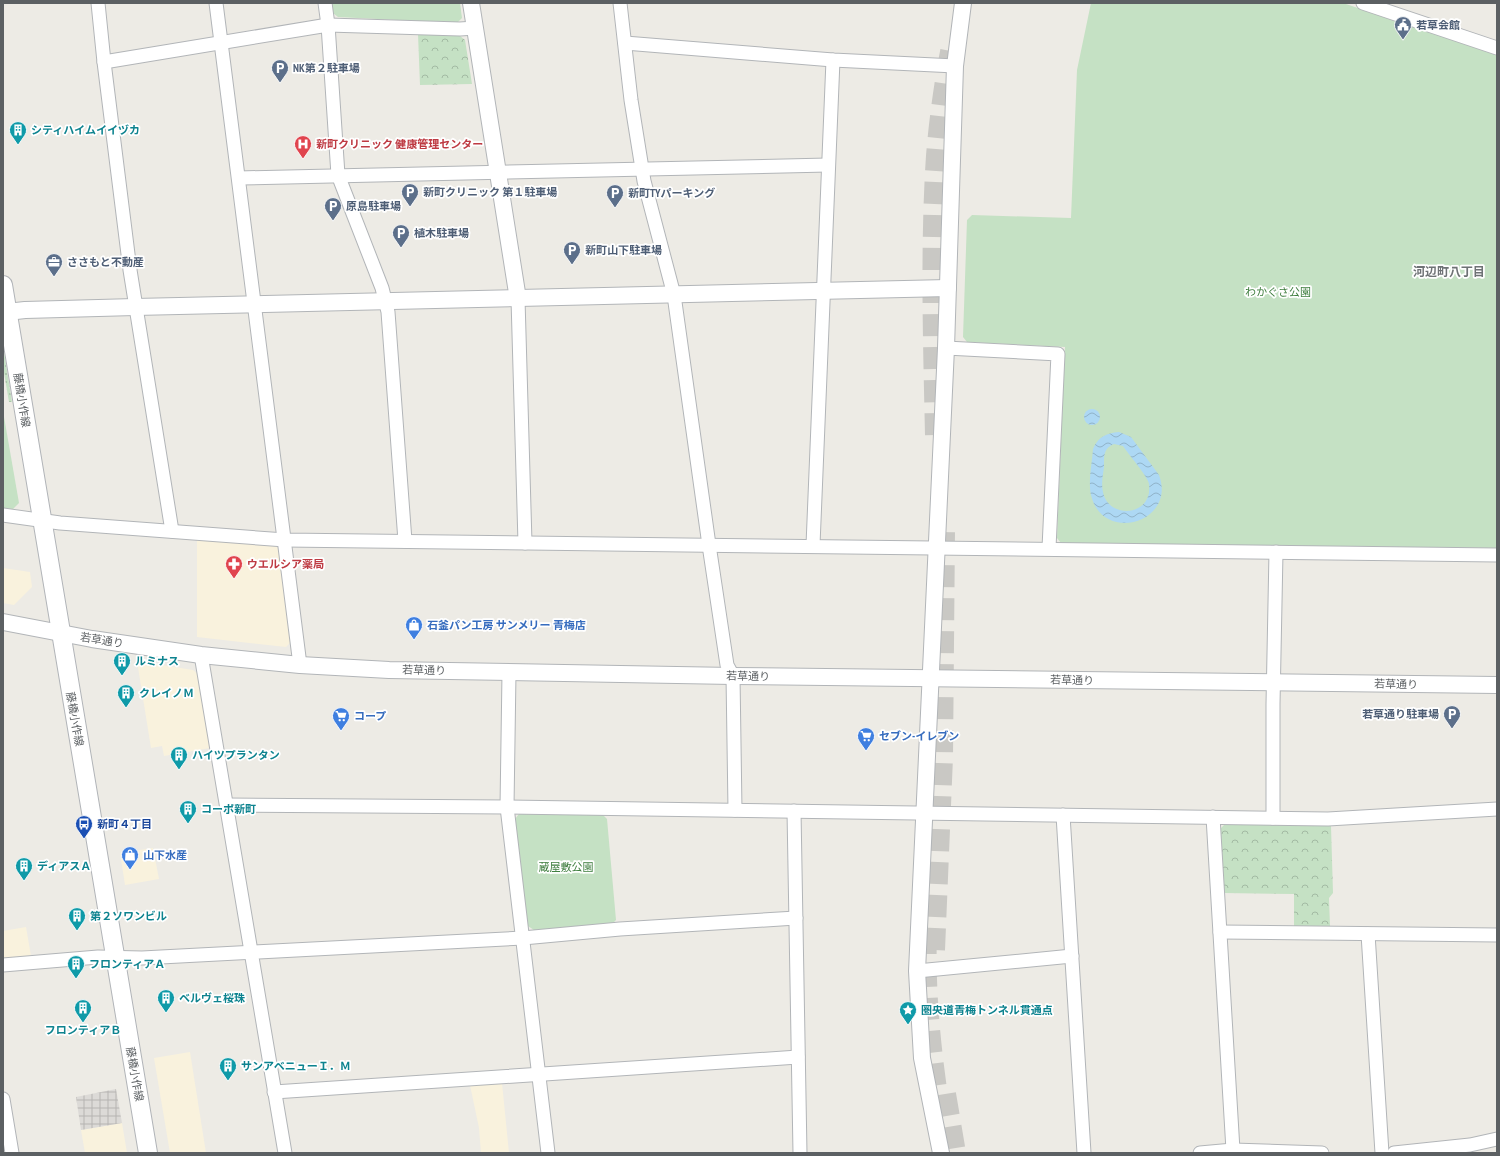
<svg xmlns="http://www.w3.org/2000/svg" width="1500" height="1156" font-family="'PT Sans Narrow','Noto Sans JP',sans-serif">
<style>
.commercial{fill:#f9f2dd}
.industrial{fill:url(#industrial-grid)}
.grass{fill:url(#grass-dots)}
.forest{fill:url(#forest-crowns)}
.park{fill:#c5e1c4}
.water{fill:url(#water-waves);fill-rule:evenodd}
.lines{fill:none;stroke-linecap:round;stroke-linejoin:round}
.motorway-tunnel{stroke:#c9c8c4;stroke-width:22;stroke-dasharray:22 11;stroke-linecap:butt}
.minor-casing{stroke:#b2b5b8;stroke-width:15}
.tertiary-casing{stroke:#b2b5b8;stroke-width:18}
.secondary-casing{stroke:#b1b4b8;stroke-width:20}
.minor{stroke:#fff;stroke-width:13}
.tertiary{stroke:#fff;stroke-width:16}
.secondary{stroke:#fff;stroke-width:18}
.labels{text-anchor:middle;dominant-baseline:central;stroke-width:3.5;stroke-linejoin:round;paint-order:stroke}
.service-label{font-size:11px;font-weight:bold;fill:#4e5e75;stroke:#fff;text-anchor:start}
.culture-label{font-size:11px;font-weight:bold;fill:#0d838f;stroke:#fff;text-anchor:start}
.health-label{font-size:11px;font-weight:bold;fill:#be3a42;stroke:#fff;text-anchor:start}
.park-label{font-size:11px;fill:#407f40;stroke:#fff}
.street-label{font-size:11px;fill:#5c6063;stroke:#fff}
.shop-label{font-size:11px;font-weight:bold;fill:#366cbe;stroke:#fff;text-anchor:start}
.transit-label{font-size:11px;font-weight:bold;fill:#164399;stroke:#fff;text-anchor:start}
.neighbourhood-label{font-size:12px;font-weight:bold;fill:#6e7275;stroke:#fff}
</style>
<defs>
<pattern id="industrial-grid" width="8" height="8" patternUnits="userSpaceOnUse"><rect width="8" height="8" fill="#dcdad7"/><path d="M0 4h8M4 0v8" fill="none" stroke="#b6b4b2"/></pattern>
<pattern id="grass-dots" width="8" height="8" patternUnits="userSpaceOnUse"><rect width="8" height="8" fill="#c5e1c4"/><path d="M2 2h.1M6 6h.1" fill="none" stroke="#a3baa3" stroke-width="1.8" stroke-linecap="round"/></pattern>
<pattern id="forest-crowns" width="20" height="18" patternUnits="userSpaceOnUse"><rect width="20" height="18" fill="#c5e1c4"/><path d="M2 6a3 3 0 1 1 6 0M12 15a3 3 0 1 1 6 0" fill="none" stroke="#a3baa3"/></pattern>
<pattern id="water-waves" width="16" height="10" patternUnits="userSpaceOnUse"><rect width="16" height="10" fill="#add8f4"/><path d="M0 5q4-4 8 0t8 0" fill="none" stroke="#90b3c9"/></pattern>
</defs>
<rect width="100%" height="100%" fill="#edebe5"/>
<g class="commercial">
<path d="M197 539 275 545 279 549 291 642 286 647 197 637Z"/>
<path d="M3 568 30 572 32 587 14 605 3 603Z"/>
<path d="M137 661 193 670 198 674 210 748 164 756 162 746 151 748Z"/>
<path d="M153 848 159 879 125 885 120 853Z"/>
<path d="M26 927 31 956 3 958V931Z"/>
<path d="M190 1052 206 1153H170L154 1058Z"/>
<path d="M502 1083 509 1153H481L479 1128 470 1085Z"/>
<path d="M122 1123 127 1153H85L81 1130Z"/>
</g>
<path class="industrial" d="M116 1089 122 1123 81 1130 76 1097Z"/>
<path class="grass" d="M3 346 12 402H9L3 367Z"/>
<g class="forest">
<path d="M418 34 460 36 465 40 472 84 420 85Z"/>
<path d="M1225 824 1331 826 1333 893 1329 898 1330 926H1294V894L1224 893 1220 829Z"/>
</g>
<g class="park">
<path d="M331 3H460L462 18 457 23 338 17 333 13Z"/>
<path d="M1091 3H1343L1497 55V548L1061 543 1057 538 1065 347 967 342 963 337 967 220 972 215 1071 218 1077 70Z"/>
<path d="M3 411 19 503 13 509 3 508Z"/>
<path d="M519 814 603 815 607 819 616 920 611 925 534 930 528 926 515 819Z"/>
</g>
<g class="water">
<circle cx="1092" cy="417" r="8"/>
<path d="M1119 432 1131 437 1159 475C1177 523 1102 544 1091 495 1088 482 1092 463 1093 449 1098 437 1106 433 1119 432ZM1114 444 1123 446C1129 455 1144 472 1148 481 1150 485 1149 489 1149 493 1144 518 1107 516 1103 492 1101 484 1103 475 1104 467 1104 457 1103 448 1114 444Z"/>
</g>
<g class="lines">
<g class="motorway-tunnel">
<path d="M936 435C934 343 931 247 937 156 940 119 945 83 952 47"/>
<path d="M926 932C924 992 930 1051 939 1110"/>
<path d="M934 950 942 757 944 530"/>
<path d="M945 1094 955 1153"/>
</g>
<g class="minor-casing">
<g id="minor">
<path d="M98 3 104 62 130 270 172 531"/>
<path d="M216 3 300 665"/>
<path d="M325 3 328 25 338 175 382 288 388 312 405 541"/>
<path d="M620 3 631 100 644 181 674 295 709 545 727 665 733 676 735 810"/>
<path d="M1363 3 1497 48"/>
<path d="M625 43 833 60 955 66"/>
<path d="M104 62 328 25 460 29 475 28"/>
<path d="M239 178 828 165"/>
<path d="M518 299 525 543"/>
<path d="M946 348 1058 354 1049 548"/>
<path d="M3 515 60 523 285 540 1497 555"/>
<path d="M813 545 833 60"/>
<path d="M201 655 285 1153"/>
<path d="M509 673 507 807 548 1153"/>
<path d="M227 805 507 807 1328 819 1497 809"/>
<path d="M794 811 800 1153"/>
<path d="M1063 815 1084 1153"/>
<path d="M1213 817 1233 1150"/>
<path d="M1273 818V704L1276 552"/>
<path d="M1220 932 1497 935"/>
<path d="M1368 934 1382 1153"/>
<path d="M3 965 98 957 142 958 523 938 620 929 796 918"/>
<path d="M917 971 1072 956"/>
<path d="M274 1092 798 1057"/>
<path d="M3 1099 12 1153"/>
<path d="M1200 1153 1233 1150 1322 1153"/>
<path d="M1394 1153 1470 1145 1497 1139"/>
</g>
</g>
<g class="tertiary-casing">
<g id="tertiary">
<path d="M471 3 518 299"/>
<path d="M7 312 25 310 135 307 948 288"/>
<path d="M3 622 92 639 201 655 300 665 389 670 733 676 1497 685"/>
<path d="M941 1153 922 1058 917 971 946 348 955 66 963 3"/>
</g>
</g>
<g class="secondary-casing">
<path id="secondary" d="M3 285 148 1153"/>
</g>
<use href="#minor" class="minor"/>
<use href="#tertiary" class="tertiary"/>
<use href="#secondary" class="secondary"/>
</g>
<defs>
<g id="civic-pin" transform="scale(0.9)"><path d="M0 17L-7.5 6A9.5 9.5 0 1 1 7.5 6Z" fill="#5c6f8a" stroke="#fff"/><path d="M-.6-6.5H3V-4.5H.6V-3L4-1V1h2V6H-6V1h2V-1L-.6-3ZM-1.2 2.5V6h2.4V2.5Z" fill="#fff"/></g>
<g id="parking-pin" transform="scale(0.9)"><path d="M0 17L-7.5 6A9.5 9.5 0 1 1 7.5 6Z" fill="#5c6f8a" stroke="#fff"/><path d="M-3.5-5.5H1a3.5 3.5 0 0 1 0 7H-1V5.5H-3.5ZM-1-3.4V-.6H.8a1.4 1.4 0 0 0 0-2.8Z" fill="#fff"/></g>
<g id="building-pin" transform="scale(0.9)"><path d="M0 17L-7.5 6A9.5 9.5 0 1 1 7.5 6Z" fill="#0f9aa8" stroke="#fff"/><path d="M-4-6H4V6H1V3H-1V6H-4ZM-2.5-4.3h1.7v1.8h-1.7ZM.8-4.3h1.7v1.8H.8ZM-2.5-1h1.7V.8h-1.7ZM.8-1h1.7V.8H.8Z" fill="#fff"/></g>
<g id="hospital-pin" transform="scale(0.9)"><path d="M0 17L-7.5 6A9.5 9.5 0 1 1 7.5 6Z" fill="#e0444e" stroke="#fff"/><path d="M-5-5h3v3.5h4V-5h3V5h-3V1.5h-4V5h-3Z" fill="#fff"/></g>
<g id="office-pin" transform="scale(0.9)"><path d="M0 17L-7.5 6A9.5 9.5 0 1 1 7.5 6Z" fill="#5c6f8a" stroke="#fff"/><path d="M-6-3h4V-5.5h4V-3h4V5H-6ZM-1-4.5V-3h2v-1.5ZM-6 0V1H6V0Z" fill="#fff"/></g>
<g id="pharmacy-pin" transform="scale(0.9)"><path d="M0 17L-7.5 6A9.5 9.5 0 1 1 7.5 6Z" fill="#e0444e" stroke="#fff"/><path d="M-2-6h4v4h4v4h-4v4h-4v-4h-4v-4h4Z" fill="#fff"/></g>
<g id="shop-pin" transform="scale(0.9)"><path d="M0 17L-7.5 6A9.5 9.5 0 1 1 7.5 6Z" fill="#3f7fe0" stroke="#fff"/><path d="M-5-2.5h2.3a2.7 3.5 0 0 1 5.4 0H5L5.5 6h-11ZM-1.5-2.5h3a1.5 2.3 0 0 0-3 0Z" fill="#fff"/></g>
<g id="supermarket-pin" transform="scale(0.9)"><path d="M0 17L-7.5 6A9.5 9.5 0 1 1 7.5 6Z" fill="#3f7fe0" stroke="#fff"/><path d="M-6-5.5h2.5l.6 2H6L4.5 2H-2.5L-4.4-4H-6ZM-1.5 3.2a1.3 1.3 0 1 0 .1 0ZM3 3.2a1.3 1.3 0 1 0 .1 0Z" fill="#fff"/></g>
<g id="bus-pin" transform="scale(0.9)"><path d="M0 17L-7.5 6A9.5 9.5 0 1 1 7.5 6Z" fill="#1a4fb4" stroke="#fff"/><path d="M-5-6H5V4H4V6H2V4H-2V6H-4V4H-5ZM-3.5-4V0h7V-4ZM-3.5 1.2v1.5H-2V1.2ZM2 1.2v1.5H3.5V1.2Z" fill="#fff"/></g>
<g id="sight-pin" transform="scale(0.9)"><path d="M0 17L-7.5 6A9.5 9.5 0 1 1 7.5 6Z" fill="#0f9aa8" stroke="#fff"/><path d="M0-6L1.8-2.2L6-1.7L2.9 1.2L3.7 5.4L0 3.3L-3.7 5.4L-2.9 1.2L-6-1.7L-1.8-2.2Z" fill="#fff"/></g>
</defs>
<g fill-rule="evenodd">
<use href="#civic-pin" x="1403" y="25"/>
<use href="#parking-pin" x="280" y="68"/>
<use href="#building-pin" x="18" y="130"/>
<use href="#hospital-pin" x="303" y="144"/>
<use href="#parking-pin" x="410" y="192"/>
<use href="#parking-pin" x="615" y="193"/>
<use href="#parking-pin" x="333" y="206"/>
<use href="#parking-pin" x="401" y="233"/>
<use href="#parking-pin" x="572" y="250"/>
<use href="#office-pin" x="54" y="262"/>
<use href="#pharmacy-pin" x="234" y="564"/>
<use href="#shop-pin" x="414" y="625"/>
<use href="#building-pin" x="122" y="661"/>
<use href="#building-pin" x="126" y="693"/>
<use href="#parking-pin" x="1452" y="714"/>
<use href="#supermarket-pin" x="341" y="716"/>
<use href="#supermarket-pin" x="866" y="736"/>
<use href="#building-pin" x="179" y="755"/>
<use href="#building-pin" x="188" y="809"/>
<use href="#bus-pin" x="84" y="824"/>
<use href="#shop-pin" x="130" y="855"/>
<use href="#building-pin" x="24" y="866"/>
<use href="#building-pin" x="77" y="916"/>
<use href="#building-pin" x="76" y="964"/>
<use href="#building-pin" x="166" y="998"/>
<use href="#building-pin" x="83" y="1008"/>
<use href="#sight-pin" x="908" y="1010"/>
<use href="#building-pin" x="228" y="1066"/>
</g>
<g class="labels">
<g class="service-label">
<text x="1416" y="25">若草会館</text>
<text x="293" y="68">NK第２駐車場</text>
<text x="423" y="192">新町クリニック 第１駐車場</text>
<text x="628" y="193">新町TYパーキング</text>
<text x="346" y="206">原島駐車場</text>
<text x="414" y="233">植木駐車場</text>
<text x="585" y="250">新町山下駐車場</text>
<text x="67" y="262">ささもと不動産</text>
<text x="1439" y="714" text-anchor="end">若草通り駐車場</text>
</g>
<g class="culture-label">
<text x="31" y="130">シティハイムイイヅカ</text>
<text x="135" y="661">ルミナス</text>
<text x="139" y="693">クレイノＭ</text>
<text x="192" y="755">ハイツプランタン</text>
<text x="201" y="809">コーポ新町</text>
<text x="37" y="866">ディアスＡ</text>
<text x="90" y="916">第２ソワンビル</text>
<text x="89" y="964">フロンティアＡ</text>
<text x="179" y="998">ベルヴェ桜珠</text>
<text x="921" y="1010">圏央道青梅トンネル貫通点</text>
<text x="83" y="1030" text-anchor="middle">フロンティアＢ</text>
<text x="241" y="1066">サンアベニューＩ．Ｍ</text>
</g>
<g class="health-label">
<text x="316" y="144">新町クリニック 健康管理センター</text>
<text x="247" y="564">ウエルシア薬局</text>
</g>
<g class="park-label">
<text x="1278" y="292">わかぐさ公園</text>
<text x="566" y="867">蔵屋敷公園</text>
</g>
<g class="street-label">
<text transform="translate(22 400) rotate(81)">藤橋小作線</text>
<text transform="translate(102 640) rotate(9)">若草通り</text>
<text transform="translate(424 670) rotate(1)">若草通り</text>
<text transform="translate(748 676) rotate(1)">若草通り</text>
<text transform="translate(1072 680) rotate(1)">若草通り</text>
<text transform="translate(1396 684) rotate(1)">若草通り</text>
<text transform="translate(75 719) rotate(80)">藤橋小作線</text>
<text transform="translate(135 1074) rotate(80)">藤橋小作線</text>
</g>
<g class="shop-label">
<text x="427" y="625">石釜パン工房 サンメリー 青梅店</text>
<text x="354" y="716">コープ</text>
<text x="879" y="736">セブン-イレブン</text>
<text x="143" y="855">山下水産</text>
</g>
<g class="transit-label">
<text x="97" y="824">新町４丁目</text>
</g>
<g class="neighbourhood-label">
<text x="1449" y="271">河辺町八丁目</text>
</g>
</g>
<rect width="1500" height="1156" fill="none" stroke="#5c6063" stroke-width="8"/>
</svg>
